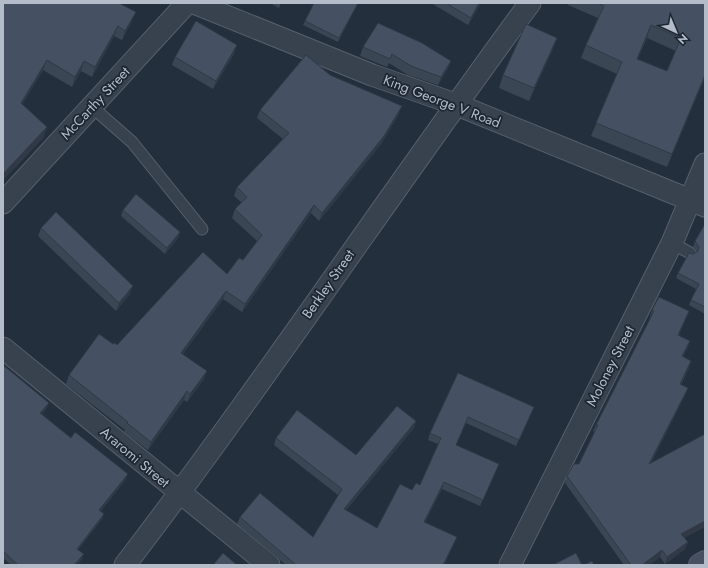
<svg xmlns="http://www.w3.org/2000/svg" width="708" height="568" font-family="Jost,sans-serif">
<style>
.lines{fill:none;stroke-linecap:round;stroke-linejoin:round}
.service-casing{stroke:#565f6c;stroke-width:13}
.minor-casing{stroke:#565f6c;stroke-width:23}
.secondary-casing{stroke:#565f6c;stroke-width:24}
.service{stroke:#38414e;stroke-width:11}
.minor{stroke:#38414e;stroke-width:21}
.secondary{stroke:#465061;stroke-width:22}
.wall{fill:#3b4654;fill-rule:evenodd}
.shaded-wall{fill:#303945}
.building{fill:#455162;stroke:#303945;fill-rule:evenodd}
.labels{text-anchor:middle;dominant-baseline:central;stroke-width:3.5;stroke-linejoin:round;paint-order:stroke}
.street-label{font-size:14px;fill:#b4bcc9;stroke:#1d2633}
</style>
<rect width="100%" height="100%" fill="#242f3e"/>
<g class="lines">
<g class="service-casing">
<g id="service">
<path d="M92 107 132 142 202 229"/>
<path d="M672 243 690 253"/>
</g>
</g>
<g class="minor-casing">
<g id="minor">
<path d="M194 3 372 75 455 104 705 206"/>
<path d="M3 203 187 3"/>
<path d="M3 348 269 565"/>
<path d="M125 565C265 382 393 189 530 3"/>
<path d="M510 565 672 243 705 164"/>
</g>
</g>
<g class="secondary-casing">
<path id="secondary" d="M700 565 705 562"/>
</g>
<use href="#service" class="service"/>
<use href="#minor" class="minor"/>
<use href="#secondary" class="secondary"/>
</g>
<g class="wall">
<path d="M3 3 132 21 122 40 114 36 92 77 81 71 72 87 43 70 22 104 44 137 3 180Z"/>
<path d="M270 3H281L279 8Z"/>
<path d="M314 3H358L338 42 303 25Z"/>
<path d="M431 3H481L468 25Z"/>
<path d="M569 3H705V77L667 167 591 136 617 74 581 58 586 45 598 18 568 5ZM647 38 676 51 667 71 637 60Z"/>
<path d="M557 38 552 51 529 101 499 88 503 75Z"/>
<path d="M363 47 451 61 447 70 438 85 408 75 389 63 387 67 360 56Z"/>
<path d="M234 54 213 89 172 65 175 57Z"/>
<path d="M330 75 399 114 381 144 319 221 311 213 242 312 223 299 183 354 204 379 187 402 184 400 148 450 124 432 125 430 66 384 69 375 113 344 117 345 227 274 243 260 257 241 232 218 235 209 242 203 234 196 237 187 283 139 257 118 260 110Z"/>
<path d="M123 210 180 232 178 238 165 254 121 216Z"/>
<path d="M705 224V314L689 305 691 300 696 289 676 278 678 273 693 254 697 252 693 247 695 241Z"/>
<path d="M41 228 130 294 116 311 38 236Z"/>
<path d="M652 310 689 311 679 335 688 347 683 357 689 368 681 385 688 388 685 395 651 463 684 538 688 542 685 549 665 564 660 557 649 565H624L565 483 567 476 579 464 595 432 593 431 596 425 651 318 650 317Z"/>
<path d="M3 365 47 408 42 414 71 438 126 479 101 511 102 519 78 550 82 559 77 565H11L3 558Z"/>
<path d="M458 373 534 407 516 446 466 423 456 445 496 471 480 506 442 489 425 522 454 543 444 565H286L237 524 240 517 313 537 338 495 274 445 276 438 356 455 416 421 414 428 346 510 377 528 412 490 420 485 438 444 428 440 430 433Z"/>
</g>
<g class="shaded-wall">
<path d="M479 3H481L468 25 471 18Z"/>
<path d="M136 12 132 21 122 40 125 31Z"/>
<path d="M651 25 647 38 632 72 637 59Z"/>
<path d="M118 26 114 36 92 77 95 67Z"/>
<path d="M557 38 552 51 529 101 534 88Z"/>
<path d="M237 45 234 54 213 89 216 81Z"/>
<path d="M47 60 43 70 18 112 21 103Z"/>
<path d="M84 61 81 71 72 87 75 77Z"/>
<path d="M451 61 447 70 438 85 441 77Z"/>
<path d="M705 75V77L667 167 672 154Z"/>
<path d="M402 106 399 114 381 144 319 221 322 213Z"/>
<path d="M47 127 44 137 3 180V174Z"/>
<path d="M314 205 311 213 242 312 245 304Z"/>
<path d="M180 232 178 238 165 254 167 248Z"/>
<path d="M133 286 130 294 116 311 119 303Z"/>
<path d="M226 291 223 299 178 361 181 353Z"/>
<path d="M689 311 687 317 676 341 678 335Z"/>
<path d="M690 341 688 347 680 363 682 356Z"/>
<path d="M691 361 689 368 677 391 680 384Z"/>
<path d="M207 371 204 379 187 402 190 394Z"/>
<path d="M688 388 685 395 647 471 649 464Z"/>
<path d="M187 391 184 400 148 450 151 442Z"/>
<path d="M49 403 47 408 39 418 40 413Z"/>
<path d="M416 421 414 428 341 515 344 509Z"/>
<path d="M128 474 126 479 98 515 99 510Z"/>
<path d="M444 482 442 489 422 528 424 522Z"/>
<path d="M104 514 102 519 75 553 77 549Z"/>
<path d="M705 521V527L679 541 681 534Z"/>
<path d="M457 537 444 565H443Z"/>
<path d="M688 542 685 549 665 564 667 557Z"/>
<path d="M662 550 660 557 649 565H642Z"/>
<path d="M84 554 82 559 77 565H74Z"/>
</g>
<g class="building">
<path d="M3 3H119L136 12 125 31 118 26 95 67 84 61 75 77 47 60 21 103 47 127 3 174Z"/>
<path d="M314 3H358L339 38 305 21Z"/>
<path d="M446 3H479L471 18Z"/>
<path d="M597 3H705V75L672 154 596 123 622 62 586 45 604 6ZM651 25 681 38 667 71 637 59Z"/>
<path d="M196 21 237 45 216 81 175 57Z"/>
<path d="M378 23 422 43 451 61 441 77 411 66 392 54 390 59 363 47Z"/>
<path d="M526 24 557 38 534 88 503 75Z"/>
<path d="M306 55 330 75 402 106 384 136 322 213 314 205 245 304 226 291 181 353 207 371 190 394 187 391 151 442 127 423 128 422 69 375 99 334 113 344 115 343 117 345 203 252 227 274 239 258 243 260 262 235 235 209 247 197 237 187 289 133 260 110Z"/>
<path d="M136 194 180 232 167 248 123 210Z"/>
<path d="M56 212 133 286 119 303 41 228Z"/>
<path d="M705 224V307L691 300 699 284 678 273 689 253 693 254 698 251 699 247 695 241Z"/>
<path d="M659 297 689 311 678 335 690 341 682 356 691 361 680 384 688 388 649 464 705 434V521L681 534 688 542 667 557 662 550 642 565H631L567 476 574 464H579L598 425H596L654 311 652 310Z"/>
<path d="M3 365 49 403 40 413 71 438 75 432 128 474 99 510 104 514 77 549 84 554 74 565H18L3 551Z"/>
<path d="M458 373 534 407 519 440 468 417 456 445 499 464 483 500 444 482 424 522 457 537 443 565H296L240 517 260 493 313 537 342 489 276 438 297 410 356 455 397 406 416 421 344 509 377 528 400 484 412 490 416 483 420 485 441 438 430 433Z"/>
<path d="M223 553 237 565H213Z"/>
<path d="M576 553 582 565H553Z"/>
<path d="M592 561 594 565H584Z"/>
</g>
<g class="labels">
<g class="street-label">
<text transform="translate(442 101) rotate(21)">King George V Road</text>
<text transform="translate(95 103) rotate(-47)">McCarthy Street</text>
<text transform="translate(328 284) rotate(-55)">Berkley Street</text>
<text transform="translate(610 366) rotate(-63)">Moloney Street</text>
<text transform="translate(135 457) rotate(40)">Araromi Street</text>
</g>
</g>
<rect width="708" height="568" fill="none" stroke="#b4bcc9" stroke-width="8"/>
<g transform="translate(676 32) rotate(136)" stroke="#1d2633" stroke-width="3" paint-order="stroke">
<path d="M0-3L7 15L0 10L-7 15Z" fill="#b4bcc9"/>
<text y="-6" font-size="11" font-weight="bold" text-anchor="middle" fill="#b4bcc9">N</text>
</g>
</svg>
